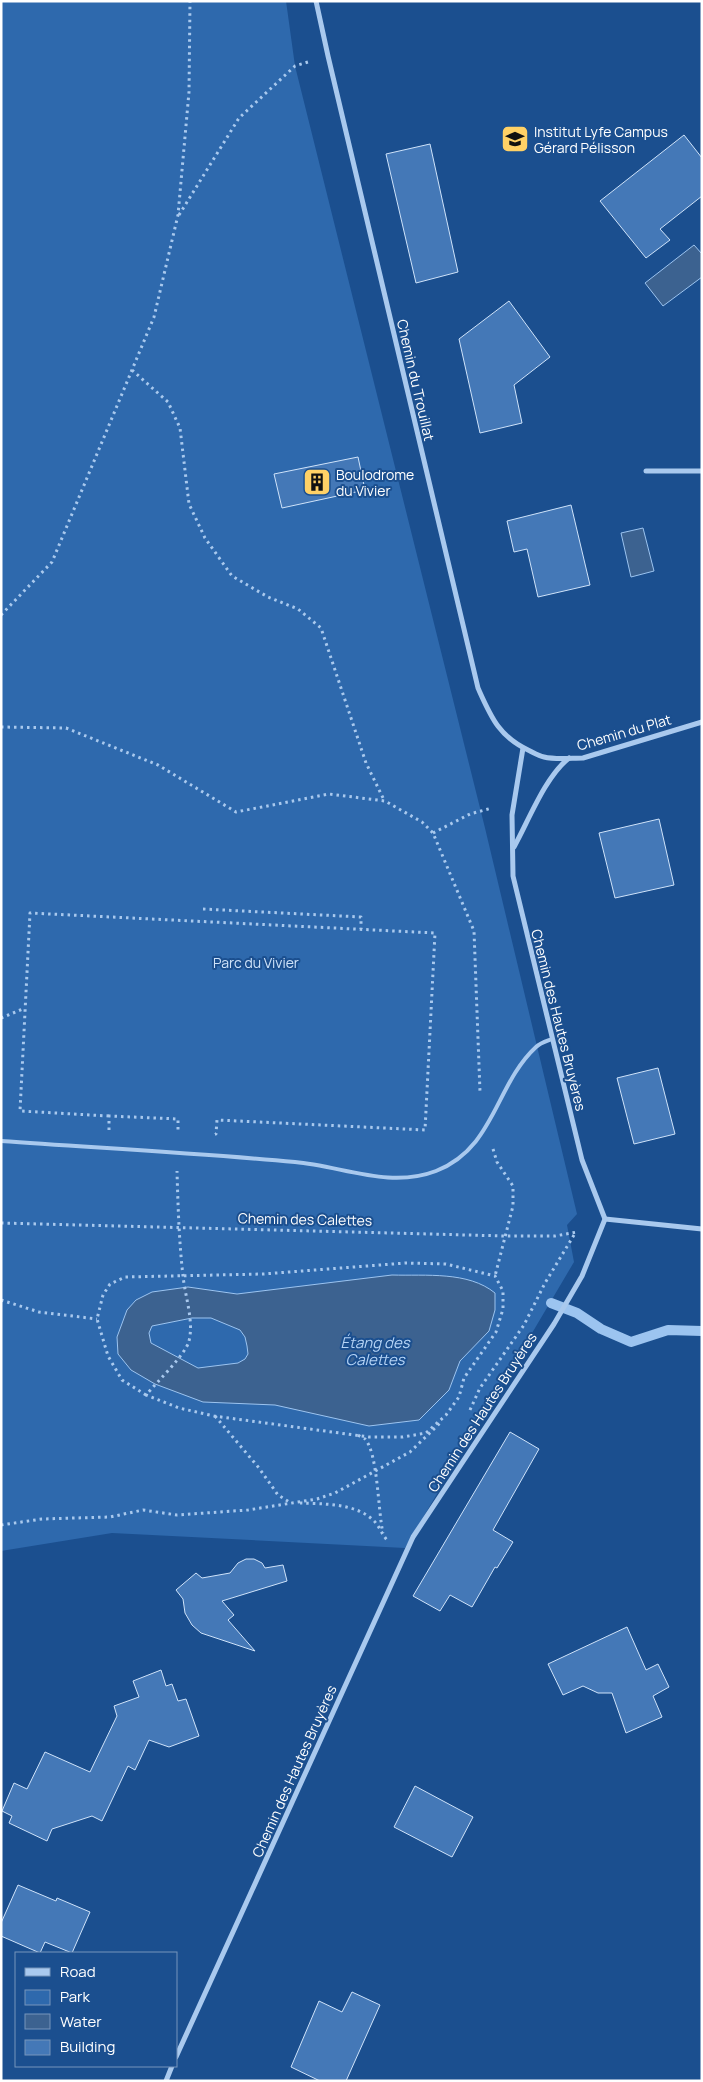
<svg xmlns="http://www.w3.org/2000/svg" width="703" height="2082" font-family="Manrope,sans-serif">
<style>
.green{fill:#2e69ad}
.water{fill:#3c6290;stroke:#9cc4f0;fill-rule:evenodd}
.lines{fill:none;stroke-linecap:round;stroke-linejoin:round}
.stream{stroke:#9cc4f0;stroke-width:10}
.building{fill:#4478b7;stroke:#cfe3fa}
.path{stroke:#a9c9ee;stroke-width:3;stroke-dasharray:2.5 4;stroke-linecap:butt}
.service{stroke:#a9c9ee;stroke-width:4}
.minor{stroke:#a9c9ee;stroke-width:5}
.labels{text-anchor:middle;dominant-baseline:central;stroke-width:4;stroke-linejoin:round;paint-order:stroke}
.poi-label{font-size:14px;fill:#fff;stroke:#1b4f8f;text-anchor:start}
.street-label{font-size:14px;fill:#fff;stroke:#1b4f8f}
.park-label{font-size:14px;fill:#cfe3fa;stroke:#1b4f8f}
.water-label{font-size:15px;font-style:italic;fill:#b5d3f5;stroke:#1b4f8f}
</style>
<rect width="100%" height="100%" fill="#1b4f8f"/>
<path class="green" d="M1 1H286L295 66 485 828 577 1214 567 1225 574 1262 405 1548 112 1533 1 1551Z"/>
<g class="water">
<path d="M694 245 702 254V277L663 306 645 283Z"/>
<path d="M643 528 654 571 631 577 621 533Z"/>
<path d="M392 1275C426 1276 468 1271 495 1293V1310L489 1331 460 1361 449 1390 419 1420 369 1426 275 1405 203 1402 155 1384 131 1370 118 1354 117 1337 127 1310 136 1300 152 1292 188 1287 237 1294ZM192 1318H211L240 1330 245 1337 247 1346 248 1354 245 1359 238 1363 198 1368 151 1343 149 1333 152 1326Z"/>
</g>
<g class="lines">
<path class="stream" d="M551 1303 577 1313 601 1329 631 1342 668 1330 702 1331"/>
</g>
<g class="building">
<path d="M684 135 702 158V196L660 229 670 240 646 258 600 201Z"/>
<path d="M430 144 458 272 416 283 386 154Z"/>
<path d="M509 301 550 357 514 385 522 423 480 433 459 339Z"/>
<path d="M358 457 365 490 282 508 274 474Z"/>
<path d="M571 505 590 585 538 597 527 549 514 552 507 521Z"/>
<path d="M659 819 674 885 615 898 599 833Z"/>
<path d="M658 1068 675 1134 634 1144 617 1078Z"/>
<path d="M510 1432 539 1449 493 1530 513 1542 497 1568 495 1567 472 1607 450 1595 440 1611 413 1596Z"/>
<path d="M246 1559H254L262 1563 265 1568 283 1565 287 1581 222 1601 234 1615 228 1620 255 1651 201 1633 192 1625 185 1613 183 1599 176 1590 196 1573 202 1578 230 1573 238 1563Z"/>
<path d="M627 1627 646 1670 658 1664 669 1687 653 1696 662 1717 626 1733 612 1693H598L583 1686 563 1695 548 1664Z"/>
<path d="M161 1670 166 1686 172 1684 178 1701 186 1699 199 1736 169 1747 149 1740 135 1770 128 1766 102 1821 92 1816 52 1829 47 1841 9 1823 12 1816 2 1811 14 1783 27 1789 45 1752 90 1772 117 1716 114 1706 139 1697 133 1681Z"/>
<path d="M415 1786 473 1817 452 1857 394 1827Z"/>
<path d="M18 1885 56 1901 57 1898 90 1912 72 1953 45 1942 40 1953 1 1936V1923Z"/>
<path d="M352 1992 380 2005 346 2081H320L291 2067 319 2001 342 2012Z"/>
</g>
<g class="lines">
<g class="path">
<path d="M179 215 239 118 295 66 308 62"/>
<path d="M132 370 168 402 180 428 189 504 205 538 232 576 268 597 298 609 321 628 366 763 384 800"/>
<path d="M1 615 52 562 154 317 178 215 189 92 190 1"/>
<path d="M1 727 66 728 158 765 236 812 329 794 385 801 422 822 433 833 474 931 480 1092"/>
<path d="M433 833 470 814 492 808"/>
<path d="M203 909 361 917V929"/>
<path d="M1 1018 25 1008"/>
<path d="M109 1116 20 1111 30 913 435 933 425 1130 217 1120 216 1134H215"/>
<path d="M109 1130V1116L178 1119V1132"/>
<path d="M493 1149 497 1162 513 1186V1206L495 1276"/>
<path d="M1 1223 506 1236H555L577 1232"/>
<path d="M1 1300 39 1312 97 1319"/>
<path d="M146 1395 122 1380 108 1356 97 1319 103 1295 110 1284 125 1277 263 1274 406 1263 446 1264 495 1276 503 1291V1309L496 1332 464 1378 459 1397 446 1415 426 1433 403 1437H369L214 1416 179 1408 146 1395C156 1383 186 1354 189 1341 194 1321 185 1296 183 1276 179 1241 178 1206 177 1171"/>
<path d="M470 1410 480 1388 524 1325 545 1283 574 1235"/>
<path d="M215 1416 259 1468 278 1495 291 1503"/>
<path d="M358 1435C361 1437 364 1438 365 1439 378 1453 378 1512 383 1533"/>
<path d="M300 1503C323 1504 355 1503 373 1520 380 1526 382 1536 389 1542"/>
<path d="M1 1525 42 1519 110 1517 143 1510 177 1515 248 1510 317 1499 335 1493 410 1452 440 1423"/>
</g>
<path class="service" d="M1 1141C99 1148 197 1153 295 1162 342 1166 389 1189 436 1171 495 1148 495 1085 536 1047 540 1043 547 1041 552 1039"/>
<g class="minor">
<path d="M316 1 328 56 478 688C491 717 499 737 530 751 534 753 539 756 544 757 556 760 571 758 583 758L702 722"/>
<path d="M646 471H702"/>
<path d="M514 847C529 820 545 777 569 758"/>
<path d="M605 1219 702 1229"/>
<path d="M176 2057 413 1537 554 1324 582 1276 605 1219 582 1160 513 876 512 815 523 748"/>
<path d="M166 2081 172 2066"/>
</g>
</g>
<defs>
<g id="university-square" transform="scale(1.4375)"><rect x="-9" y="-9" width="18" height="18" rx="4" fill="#ffd166" stroke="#1b4f8f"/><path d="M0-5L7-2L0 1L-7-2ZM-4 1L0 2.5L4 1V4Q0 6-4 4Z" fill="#111"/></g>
<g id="building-square" transform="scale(1.4375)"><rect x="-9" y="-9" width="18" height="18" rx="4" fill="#ffd166" stroke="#1b4f8f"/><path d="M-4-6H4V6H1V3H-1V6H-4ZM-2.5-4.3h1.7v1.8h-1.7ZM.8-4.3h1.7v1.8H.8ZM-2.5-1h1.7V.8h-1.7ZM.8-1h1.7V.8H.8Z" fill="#111"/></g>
</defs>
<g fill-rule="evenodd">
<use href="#university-square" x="515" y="139"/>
<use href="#building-square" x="317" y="482"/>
</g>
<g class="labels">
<g class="poi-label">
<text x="534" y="131">Institut Lyfe Campus<tspan x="534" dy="16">Gérard Pélisson</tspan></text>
<text x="336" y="474">Boulodrome<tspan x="336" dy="16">du Vivier</tspan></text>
</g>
<g class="street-label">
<text transform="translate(416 380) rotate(77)">Chemin du Trouillat</text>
<text transform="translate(624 732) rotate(-16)">Chemin du Plat</text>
<text transform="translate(559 1020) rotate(76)">Chemin des Hautes Bruyères</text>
<text transform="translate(305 1219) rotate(1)">Chemin des Calettes</text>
<text transform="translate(482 1412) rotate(-57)">Chemin des Hautes Bruyères</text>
<text transform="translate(294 1771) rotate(-66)">Chemin des Hautes Bruyères</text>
</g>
<g class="park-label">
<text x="256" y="962">Parc du Vivier</text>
</g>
<g class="water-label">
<text x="375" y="1342">Étang des<tspan x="375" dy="17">Calettes</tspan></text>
</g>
</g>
<rect width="703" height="2082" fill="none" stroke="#ffffff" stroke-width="5"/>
<rect x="15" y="1952" width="162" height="115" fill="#1b4f8f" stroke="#7695bc"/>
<rect x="25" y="1968" width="25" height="8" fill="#a9c9ee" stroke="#7695bc"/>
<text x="60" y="1977" font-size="15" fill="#ffffff">Road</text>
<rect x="25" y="1990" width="25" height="15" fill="#2e69ad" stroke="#7695bc"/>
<text x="60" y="2002" font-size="15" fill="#ffffff">Park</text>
<rect x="25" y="2014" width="25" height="15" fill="#3c6290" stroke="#7695bc"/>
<text x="60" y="2027" font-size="15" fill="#ffffff">Water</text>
<rect x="25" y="2040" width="25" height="15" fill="#4478b7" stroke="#7695bc"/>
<text x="60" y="2052" font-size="15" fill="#ffffff">Building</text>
</svg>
